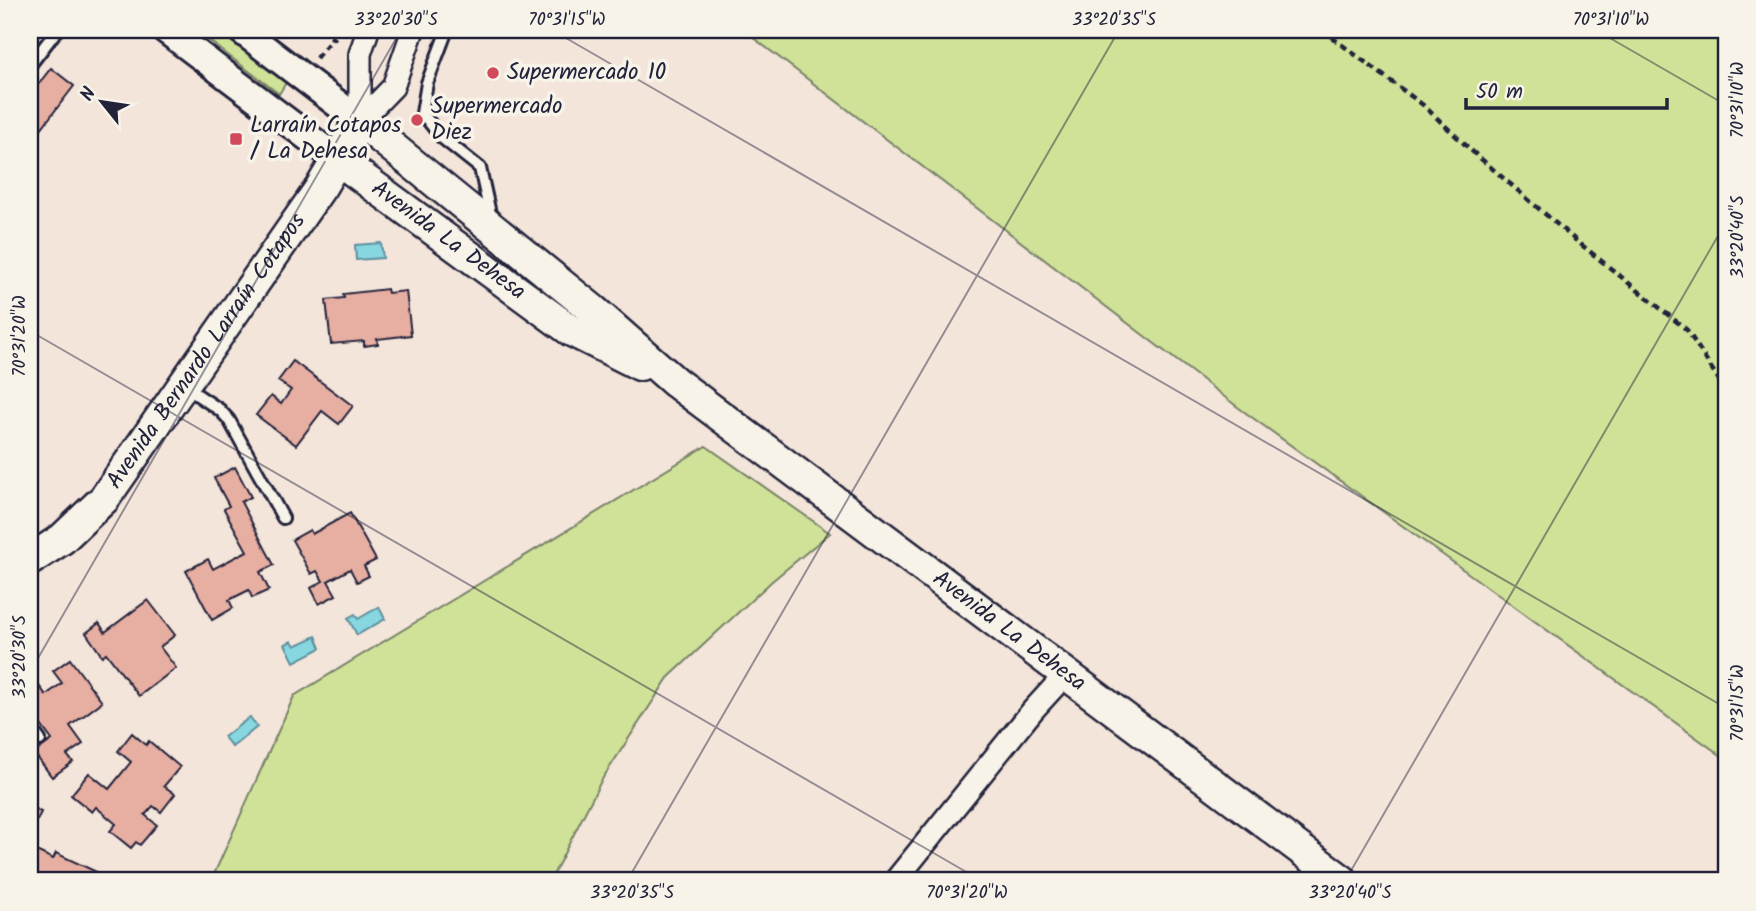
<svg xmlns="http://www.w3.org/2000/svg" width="1756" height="911" font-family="Kalam,sans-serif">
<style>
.green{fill:#cfe297;stroke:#788269;stroke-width:2}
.water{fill:#86d7e0;stroke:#5e8f9e;stroke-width:2}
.building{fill:#e7aea2;stroke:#22223b;stroke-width:2}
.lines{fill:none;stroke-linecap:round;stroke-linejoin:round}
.service-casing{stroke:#22223b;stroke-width:16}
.minor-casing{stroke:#22223b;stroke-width:26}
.tertiary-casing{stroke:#22223b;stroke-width:32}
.secondary-casing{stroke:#22223b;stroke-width:35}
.path{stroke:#22223b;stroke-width:4.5;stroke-dasharray:7 5;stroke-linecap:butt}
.service{stroke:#f7f3e8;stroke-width:10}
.minor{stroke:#f7f3e8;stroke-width:21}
.tertiary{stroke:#f7f3e8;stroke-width:26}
.secondary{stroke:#f7f3e8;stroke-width:30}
.ticks{fill:none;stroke:#22223b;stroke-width:2;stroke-opacity:0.45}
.poi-dot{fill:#d1495b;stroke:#f7f3e8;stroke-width:2.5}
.labels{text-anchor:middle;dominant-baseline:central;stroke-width:7;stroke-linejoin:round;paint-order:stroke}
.poi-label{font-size:23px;fill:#22223b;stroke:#f7f3e8;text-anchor:start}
.street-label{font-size:23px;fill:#22223b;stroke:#f7f3e8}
.neatline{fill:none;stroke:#22223b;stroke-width:2.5}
.ticks-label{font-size:18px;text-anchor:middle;fill:#22223b}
</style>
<rect width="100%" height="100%" fill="#f4e5da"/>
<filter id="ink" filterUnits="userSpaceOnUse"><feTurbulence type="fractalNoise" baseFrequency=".0143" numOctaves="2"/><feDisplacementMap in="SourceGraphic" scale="14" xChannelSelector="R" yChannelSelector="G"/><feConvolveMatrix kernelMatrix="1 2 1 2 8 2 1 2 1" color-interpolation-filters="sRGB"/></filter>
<g filter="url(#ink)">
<g class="green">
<path d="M195 30H220L287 81 279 94Z"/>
<path d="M748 30H1726V759L1239 408 755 39Z"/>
<path d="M706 446 830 533 772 581 668 678 601 781 550 881H211L294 696Z"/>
</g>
<g class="water">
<path d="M381 243 383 258 356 260 355 245Z"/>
<path d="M379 607 385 619 357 635 348 618 355 614 358 619Z"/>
<path d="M316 636 321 648 294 662 285 644 292 641 295 646Z"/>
<path d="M250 717 257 727 232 747 224 737Z"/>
</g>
<g class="building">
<path d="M51 68 74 86 30 143V95Z"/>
<path d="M387 289 388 293 406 291 411 335 377 339 378 344 364 346V341L331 344 326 300 344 298 343 294Z"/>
<path d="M293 361 353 406 339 424 322 411 296 445 256 415 271 396 281 404 291 390 278 381Z"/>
<path d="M235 467 251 497 241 502 274 565 260 572 269 590 252 598 249 590 229 600 233 608 212 620 186 571 208 559 213 569 247 551 224 509 229 506 214 478Z"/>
<path d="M350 513 376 560 364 566 369 576 357 582 350 569 328 581 336 595 319 604 311 588 323 581 317 571 311 574 292 540 310 530 312 534Z"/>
<path d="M148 600 175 635 160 647 176 668 139 696 106 653 102 656 86 633 99 623 105 632Z"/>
<path d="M70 659 102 702 70 726 83 744 67 755 73 762 52 777 34 753 52 740 30 710V687L36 682 46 695 62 683 53 671Z"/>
<path d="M132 733 146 745 149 741 180 767 164 786 175 794 161 812 153 806 145 815 157 825 140 845 136 842 131 848 110 831 116 824 96 807 92 812 71 795 89 773 109 789 131 762 118 751Z"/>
<path d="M30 807 41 812 30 836Z"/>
<path d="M30 848 53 859 56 853 105 876 102 881H30Z"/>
</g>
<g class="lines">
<g class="service-casing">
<g id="service">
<path d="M447 30 427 83 422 113 441 137 480 168 491 218"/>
<path d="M30 65 57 30"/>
<path d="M184 386 220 410 229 420 283 518"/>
<path d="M30 727 40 740"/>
</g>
</g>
<g class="minor-casing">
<g id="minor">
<path d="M360 121 393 87 413 30"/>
<path d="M360 121V54L368 30"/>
<path d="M895 881 1033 710 1065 675"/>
</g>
</g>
<g class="tertiary-casing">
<g id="tertiary">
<path d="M166 30 337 159"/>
<path d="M241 30 360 121"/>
</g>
</g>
<g class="secondary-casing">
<g id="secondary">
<path id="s1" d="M337 159 570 330 640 365"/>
<path id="s2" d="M30 560 62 539 104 499 321 187 360 121 593 310 675 382 1343 881"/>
</g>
</g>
<g class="path">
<path d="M320 30 339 42"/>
<path d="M1322 30 1423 105 1473 152 1573 238 1687 330 1726 391"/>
<path d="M316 58 332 39"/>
</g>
<use href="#service" class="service"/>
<use href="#minor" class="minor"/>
<use href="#tertiary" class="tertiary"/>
<use href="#secondary" class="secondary"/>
</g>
</g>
<path class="ticks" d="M552 30 1726 708M1596 30 1726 105M30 331 982 881M30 672 401 30M627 881 1119 30M1345 881 1726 222"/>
<g class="poi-dot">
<circle cx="493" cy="73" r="7"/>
<circle cx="417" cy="120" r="7"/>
<rect x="229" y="132" width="14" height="14" rx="3.5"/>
</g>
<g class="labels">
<g class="poi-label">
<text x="507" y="73">Supermercado 10</text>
<text x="431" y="107">Supermercado<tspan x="431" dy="26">Diez</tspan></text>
<text x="250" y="126">Larraín Cotapos<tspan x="250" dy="26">/ La Dehesa</tspan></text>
</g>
<g class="street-label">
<text stroke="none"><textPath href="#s1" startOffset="138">Avenida La Dehesa</textPath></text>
<text stroke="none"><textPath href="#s2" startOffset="276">Avenida Bernardo Larraín Cotapos</textPath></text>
<text stroke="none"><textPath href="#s2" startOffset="1379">Avenida La Dehesa</textPath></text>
</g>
</g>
<rect width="1756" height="911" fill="none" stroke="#f7f3e8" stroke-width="77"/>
<g transform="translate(102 102) rotate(300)" stroke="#f7f3e8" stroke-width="5" paint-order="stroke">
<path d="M0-5L12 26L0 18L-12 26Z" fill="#22223b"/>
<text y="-10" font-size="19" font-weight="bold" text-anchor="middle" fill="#22223b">N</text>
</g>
<path d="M1466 98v10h201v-10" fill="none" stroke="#22223b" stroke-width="3.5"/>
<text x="1476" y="98" font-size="21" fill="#22223b" stroke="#f7f3e8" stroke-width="5" paint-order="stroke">50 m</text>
<rect x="38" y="38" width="1680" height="834" class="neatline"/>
<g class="ticks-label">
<text x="396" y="25">33°20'30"S</text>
<text x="567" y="25">70°31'15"W</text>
<text x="1114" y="25">33°20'35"S</text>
<text x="1611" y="25">70°31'10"W</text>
<text transform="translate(1737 100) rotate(-90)" y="6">70°31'10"W</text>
<text transform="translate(1737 237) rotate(-90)" y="6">33°20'40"S</text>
<text transform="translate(19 336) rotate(-90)" y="6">70°31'20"W</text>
<text transform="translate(19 657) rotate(-90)" y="6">33°20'30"S</text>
<text transform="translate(1737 703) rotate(-90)" y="6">70°31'15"W</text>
<text x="632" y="898">33°20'35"S</text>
<text x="967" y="898">70°31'20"W</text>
<text x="1350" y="898">33°20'40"S</text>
</g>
</svg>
